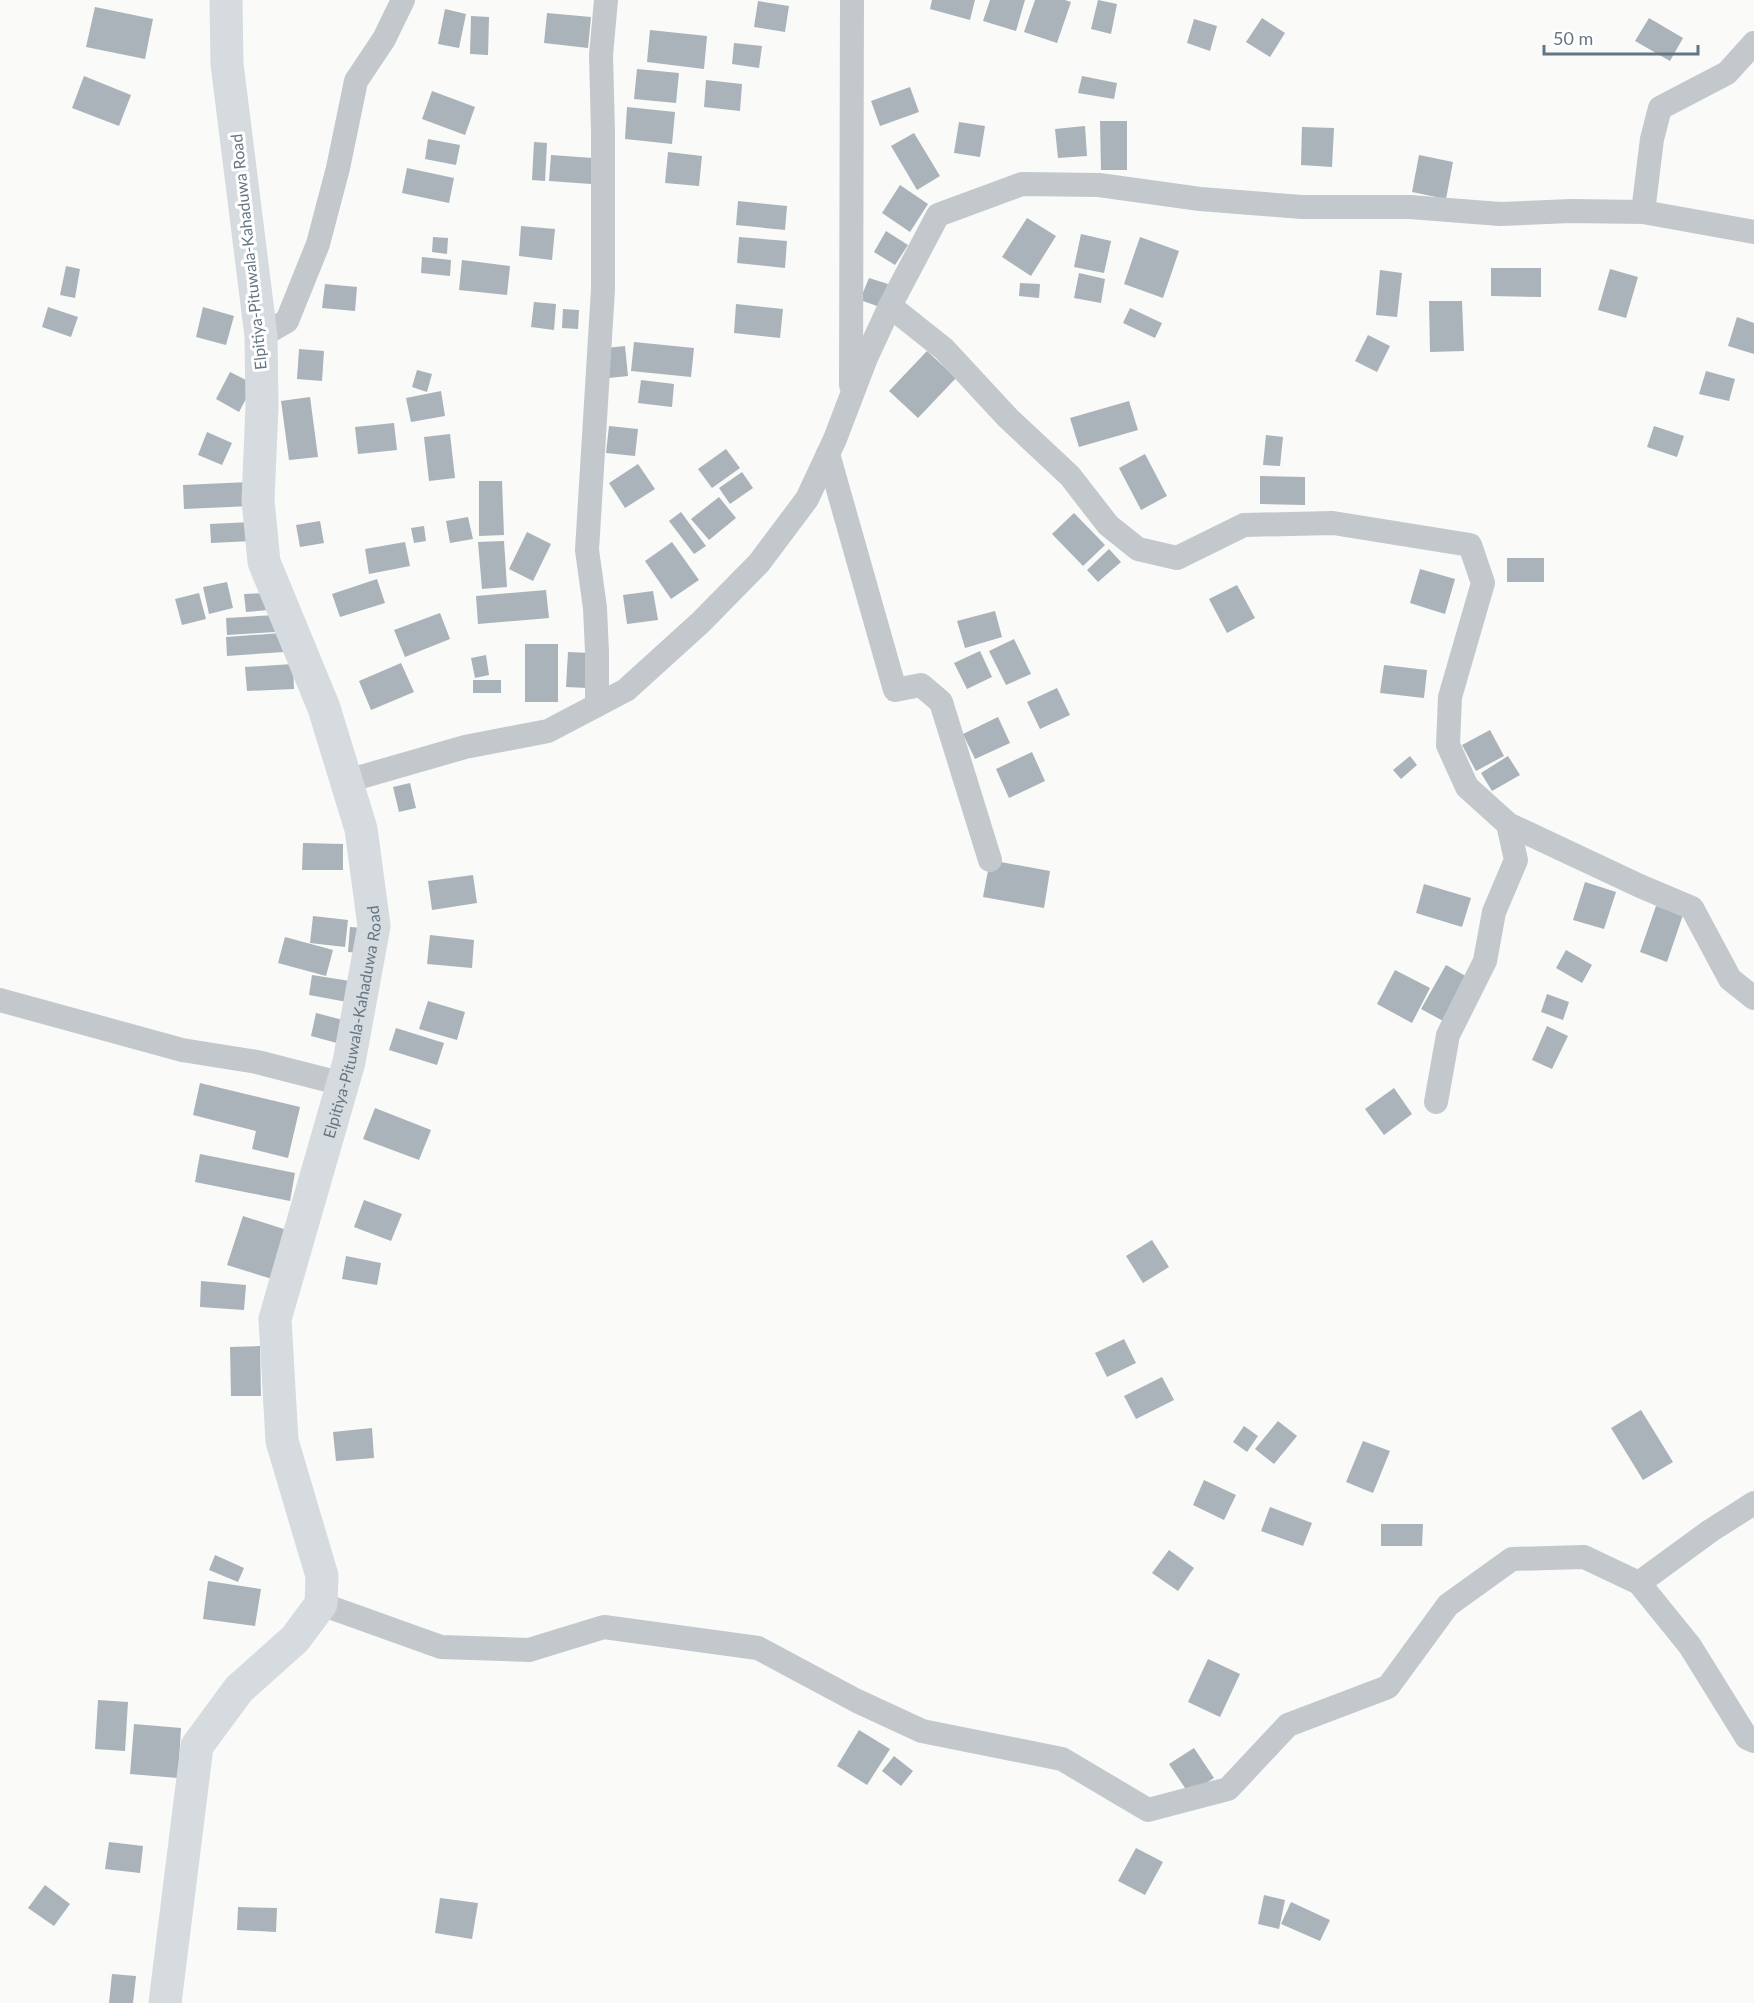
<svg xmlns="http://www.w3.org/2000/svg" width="1754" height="2003" font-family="Lato,sans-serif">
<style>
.building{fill:#aab3b9}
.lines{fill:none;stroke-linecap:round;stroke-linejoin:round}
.street{stroke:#c3c8cc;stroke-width:24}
.secondary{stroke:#d6dbdf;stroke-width:33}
.labels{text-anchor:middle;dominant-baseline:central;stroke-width:6;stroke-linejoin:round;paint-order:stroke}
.street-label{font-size:16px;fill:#657683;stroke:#fff}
</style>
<rect width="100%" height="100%" fill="#fafaf8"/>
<g class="building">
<path d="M932 0H975L970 20 930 9Z"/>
<path d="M990 0H1025L1016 31 983 21Z"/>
<path d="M1035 0H1065L1071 2 1057 43 1024 32Z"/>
<path d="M1098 0 1117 4 1111 34 1091 29Z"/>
<path d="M758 1 789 6 785 32 754 27Z"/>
<path d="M95 7 153 19 145 59 86 47Z"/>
<path d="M445 9 466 14 459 48 438 44Z"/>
<path d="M547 13 591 17 588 48 544 43Z"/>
<path d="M471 16 489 17 488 55 470 54Z"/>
<path d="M1262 18 1285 33 1270 57 1246 42Z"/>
<path d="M1649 18 1683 38 1670 61 1635 41Z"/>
<path d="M1194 19 1217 26 1210 51 1187 43Z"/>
<path d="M650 30 707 36 704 69 647 62Z"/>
<path d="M734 43 762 46 759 68 732 64Z"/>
<path d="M637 69 679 73 676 103 634 99Z"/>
<path d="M84 76 131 95 119 126 72 108Z"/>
<path d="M1082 76 1117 83 1114 99 1078 93Z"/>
<path d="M706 80 742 84 740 111 704 107Z"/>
<path d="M910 87 919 112 880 126 871 101Z"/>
<path d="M432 91 475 107 465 135 422 119Z"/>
<path d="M627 107 675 112 672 144 625 139Z"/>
<path d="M1100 121H1127V170H1101Z"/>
<path d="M959 122 985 126 980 157 954 153Z"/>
<path d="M1085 126 1087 156 1058 158 1055 129Z"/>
<path d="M1302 127 1334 128 1332 167 1301 165Z"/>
<path d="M914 133 940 176 917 190 891 146Z"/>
<path d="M428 139 460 145 456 165 425 159Z"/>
<path d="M534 142 547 143 545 181 532 180Z"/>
<path d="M668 152 702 156 699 186 665 183Z"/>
<path d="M551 155 593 158 591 184 549 181Z"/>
<path d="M1419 155 1453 162 1446 199 1412 192Z"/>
<path d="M407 168 454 178 449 203 402 193Z"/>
<path d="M900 185 928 204 910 232 882 213Z"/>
<path d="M738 201 787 206 785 230 736 225Z"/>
<path d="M1027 218 1056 236 1031 276 1002 257Z"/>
<path d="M521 226 555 229 552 260 519 256Z"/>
<path d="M886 231 908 245 895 265 874 252Z"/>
<path d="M1081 234 1111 241 1104 273 1074 267Z"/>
<path d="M433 237 448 238 447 254 432 252Z"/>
<path d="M739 237 787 241 785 268 737 263Z"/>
<path d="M1140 237 1179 251 1163 298 1124 284Z"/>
<path d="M422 257 451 260 450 276 421 273Z"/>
<path d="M462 260 510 266 507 295 459 290Z"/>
<path d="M66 266 80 269 75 298 60 295Z"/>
<path d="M1491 268H1541V297L1491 296Z"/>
<path d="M1610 269 1638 277 1626 318 1598 310Z"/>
<path d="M1380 270 1402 273 1397 317 1376 315Z"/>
<path d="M1079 273 1105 279 1101 303 1074 298Z"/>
<path d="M869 278 888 284 880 307 860 300Z"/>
<path d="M1020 283 1040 284 1039 298 1019 296Z"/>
<path d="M325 284 357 287 355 311 322 308Z"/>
<path d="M1429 301H1462L1464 351 1430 352Z"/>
<path d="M534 302 556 304 554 330 531 327Z"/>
<path d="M736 304 783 309 780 338 734 333Z"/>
<path d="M48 307 78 317 71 337 42 327Z"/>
<path d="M203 307 234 316 226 345 196 337Z"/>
<path d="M1130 308 1162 323 1155 338 1123 323Z"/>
<path d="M563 309 579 310 578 329 562 328Z"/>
<path d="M1737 317 1754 323V354L1728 346Z"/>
<path d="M1368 335 1390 346 1377 372 1355 361Z"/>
<path d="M634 342 694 348 691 377 631 371Z"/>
<path d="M625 346 628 376 609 378 606 348Z"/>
<path d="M299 349 324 351 322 381 297 379Z"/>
<path d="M927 351 956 378 918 418 889 391Z"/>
<path d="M417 370 432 374 427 392 412 387Z"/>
<path d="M1706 371 1735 379 1729 401 1699 394Z"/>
<path d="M230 372 254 384 239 412 216 399Z"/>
<path d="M641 380 674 384 672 407 638 403Z"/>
<path d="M441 391 445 416 411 422 406 398Z"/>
<path d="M310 397 318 457 289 460 281 401Z"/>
<path d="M1129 401 1138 430 1079 447 1070 418Z"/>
<path d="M394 423 397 450 358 454 355 427Z"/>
<path d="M609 426 638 429 635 456 606 453Z"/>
<path d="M1654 426 1684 436 1677 457 1647 447Z"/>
<path d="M207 432 232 443 222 465 198 455Z"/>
<path d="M450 434 455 478 429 481 424 437Z"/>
<path d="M1266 435 1283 437 1280 466 1263 465Z"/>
<path d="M726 449 740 468 712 488 698 469Z"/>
<path d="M1145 454 1167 496 1141 510 1119 468Z"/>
<path d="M638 464 655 489 625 508 609 483Z"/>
<path d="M742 472 753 488 730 504 719 488Z"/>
<path d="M1260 476 1305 477V505L1260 504Z"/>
<path d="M479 481H502L504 535 479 536Z"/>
<path d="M249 482 251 506 184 509 183 485Z"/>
<path d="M719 497 736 518 709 540 691 519Z"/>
<path d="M681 512 706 546 694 554 669 521Z"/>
<path d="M1074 513 1105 545 1083 566 1052 534Z"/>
<path d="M468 517 473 539 450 543 446 521Z"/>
<path d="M320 521 324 543 300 547 296 525Z"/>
<path d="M251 522 252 541 211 543 210 524Z"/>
<path d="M424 526 426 541 414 543 411 528Z"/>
<path d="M527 532 551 544 533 581 509 569Z"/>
<path d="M504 541 507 587 482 589 478 542Z"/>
<path d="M405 542 410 566 369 574 365 549Z"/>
<path d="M672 542 699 580 671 599 645 561Z"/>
<path d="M1109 549 1121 562 1098 582 1087 570Z"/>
<rect x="1507" y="558" width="37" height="24"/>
<path d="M1420 569 1455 579 1445 614 1410 603Z"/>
<path d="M377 579 385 603 340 617 332 594Z"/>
<path d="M227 582 233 608 209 614 203 587Z"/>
<path d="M1237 585 1255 618 1227 633 1209 599Z"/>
<path d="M546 590 549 618 478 624 476 596Z"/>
<path d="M653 591 658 620 627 624 623 595Z"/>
<path d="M199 593 206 619 182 625 175 599Z"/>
<path d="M268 593 269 610 246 612 244 594Z"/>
<path d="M995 611 1002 637 965 648 957 621Z"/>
<path d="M440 613 450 639 405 657 394 630Z"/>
<path d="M275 615 276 632 227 635 226 618Z"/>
<path d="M282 633 284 652 227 656 226 637Z"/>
<path d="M1014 639 1031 674 1006 685 989 651Z"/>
<rect x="525" y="644" width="33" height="58"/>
<path d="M980 651 992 677 967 689 954 663Z"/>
<path d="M568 652 590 653 588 688 566 687Z"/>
<path d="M486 655 489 675 475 678 471 658Z"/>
<path d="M401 663 414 692 371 710 359 681Z"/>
<path d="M293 664 294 689 247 691 245 667Z"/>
<path d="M1384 665 1427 670 1424 698 1380 693Z"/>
<rect x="473" y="680" width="28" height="13"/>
<path d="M1057 688 1070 715 1040 729 1027 702Z"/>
<path d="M998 717 1010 743 975 759 963 734Z"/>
<path d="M1490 730 1504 756 1476 771 1462 745Z"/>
<path d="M1032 752 1045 781 1009 798 996 769Z"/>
<path d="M1410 756 1417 765 1401 779 1393 770Z"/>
<path d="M1508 756 1520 775 1492 791 1481 773Z"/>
<path d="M410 783 416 808 399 812 393 787Z"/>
<path d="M303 843 343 844V870H302Z"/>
<path d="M990 860 1050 871 1044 908 983 897Z"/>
<path d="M473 875 477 903 432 910 428 881Z"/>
<path d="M1585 882 1616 892 1604 929 1573 920Z"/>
<path d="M1424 884 1471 898 1462 927 1416 913Z"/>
<path d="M1656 906 1683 915 1667 962 1640 952Z"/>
<path d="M313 916 348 920 345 947 310 943Z"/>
<path d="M350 927 363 928 361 953 348 952Z"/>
<path d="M430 935 474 940 472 968 427 964Z"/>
<path d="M285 937 333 950 326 976 278 963Z"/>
<path d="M1566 950 1592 965 1582 983 1556 968Z"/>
<path d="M1446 965 1471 979 1447 1023 1421 1009Z"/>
<path d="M1395 970 1430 988 1412 1023 1377 1004Z"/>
<path d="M312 975 350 981 347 1002 309 995Z"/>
<path d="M1547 994 1569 1002 1563 1020 1541 1012Z"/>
<path d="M428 1001 465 1012 457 1040 419 1029Z"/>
<path d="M316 1013 343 1020 337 1043 311 1036Z"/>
<path d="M1547 1026 1568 1036 1552 1069 1532 1060Z"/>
<path d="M396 1028 444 1043 437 1065 389 1050Z"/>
<path d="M200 1083 300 1107 288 1158 252 1149 256 1131 193 1115Z"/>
<path d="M1394 1088 1412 1114 1384 1135 1365 1109Z"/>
<path d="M375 1108 431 1130 419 1160 363 1139Z"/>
<path d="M200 1154 295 1173 290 1201 195 1182Z"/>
<path d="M364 1200 402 1214 391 1241 354 1227Z"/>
<path d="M243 1216 287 1230 272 1279 227 1265Z"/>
<path d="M1152 1240 1169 1267 1143 1283 1126 1256Z"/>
<path d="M346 1256 381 1263 377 1285 342 1279Z"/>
<path d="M201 1281 246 1285 244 1310 200 1307Z"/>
<path d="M1124 1339 1136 1363 1107 1377 1095 1353Z"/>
<path d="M260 1346 261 1396H231L230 1347Z"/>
<path d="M1162 1377 1174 1400 1136 1419 1124 1396Z"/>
<path d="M1641 1410 1673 1462 1643 1480 1611 1428Z"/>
<path d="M1278 1421 1297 1436 1274 1464 1255 1449Z"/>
<path d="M1244 1426 1258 1436 1247 1452 1233 1442Z"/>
<path d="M372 1428 374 1458 336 1461 333 1432Z"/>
<path d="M1363 1441 1390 1451 1373 1493 1346 1482Z"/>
<path d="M1204 1480 1236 1495 1224 1520 1193 1505Z"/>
<path d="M1270 1507 1312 1523 1303 1546 1261 1531Z"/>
<path d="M1381 1524H1423L1422 1546H1381Z"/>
<path d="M1169 1550 1194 1568 1178 1591 1152 1573Z"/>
<path d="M215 1555 244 1568 238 1582 209 1570Z"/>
<path d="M208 1581 261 1589 255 1626 203 1619Z"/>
<path d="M1208 1659 1240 1674 1220 1717 1188 1702Z"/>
<path d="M98 1700 128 1702 125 1751 95 1749Z"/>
<path d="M134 1724 181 1728 178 1778 130 1774Z"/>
<path d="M859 1730 890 1749 867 1785 837 1766Z"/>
<path d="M1194 1748 1214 1778 1189 1794 1169 1764Z"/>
<path d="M894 1756 913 1771 901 1786 882 1771Z"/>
<path d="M109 1842 143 1846 140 1873 105 1869Z"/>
<path d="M1136 1848 1163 1862 1145 1895 1118 1881Z"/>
<path d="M45 1885 70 1904 54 1926 28 1908Z"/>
<path d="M1264 1895 1285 1900 1279 1929 1258 1924Z"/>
<path d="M440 1898 478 1903 472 1939 435 1933Z"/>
<path d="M1291 1902 1330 1920 1320 1941 1281 1924Z"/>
<path d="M238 1907 277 1908 276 1932 237 1930Z"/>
<path d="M112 1974 136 1976 133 2003H109Z"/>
</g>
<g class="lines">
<g class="street">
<path d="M1643 212 1652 139 1660 108 1727 73 1754 43"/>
<path d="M890 306 944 349 1008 418 1070 476 1108 525 1138 549 1177 558 1244 525 1333 523 1470 545 1483 583 1450 697 1448 745 1467 787 1508 824 1640 886 1692 908 1730 979 1754 998"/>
<path d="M261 336 287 321 318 244 338 168 356 81 384 39 403 0"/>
<path d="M851 385 852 0"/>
<path d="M828 454 895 690 921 685 941 702 990 860"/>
<path d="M597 705V652L595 608 587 550 603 289V133L601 55 606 0"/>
<path d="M347 781 465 747 548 731 626 690 701 622 759 563 807 499 835 439 866 358 890 306 938 215 1022 184 1099 185 1200 199 1302 207H1410L1500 214 1571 211 1643 212 1754 232"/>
<path d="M0 1000 182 1050 257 1062 343 1084"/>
<path d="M1436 1102 1448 1035 1485 961 1494 912 1516 860 1508 824"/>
<path d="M1639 1583 1710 1531 1754 1503"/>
<path d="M321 1604 441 1647 529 1650 604 1627 758 1648 857 1701 922 1731 1062 1759 1148 1810 1228 1789 1288 1725 1388 1687 1448 1605 1512 1559 1584 1557 1639 1583 1690 1646 1747 1738 1754 1741"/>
</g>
<path class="secondary" id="s1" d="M165 2003 197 1746 239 1689 295 1639 321 1604 322 1576 282 1441 275 1319 349 1062 374 926 361 829 324 708 264 562 258 500 262 407 261 336 227 64 226 0"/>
</g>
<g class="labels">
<g class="street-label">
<text transform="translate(248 252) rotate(-96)">Elpitiya-Pituwala-Kahaduwa Road</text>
<text stroke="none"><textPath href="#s1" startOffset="1047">Elpitiya-Pituwala-Kahaduwa Road</textPath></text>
</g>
</g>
<path d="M1544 45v9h154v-9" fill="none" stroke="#657683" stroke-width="3"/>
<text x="1553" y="45" font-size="18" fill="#657683" stroke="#ffffff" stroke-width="4.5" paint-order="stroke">50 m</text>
</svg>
